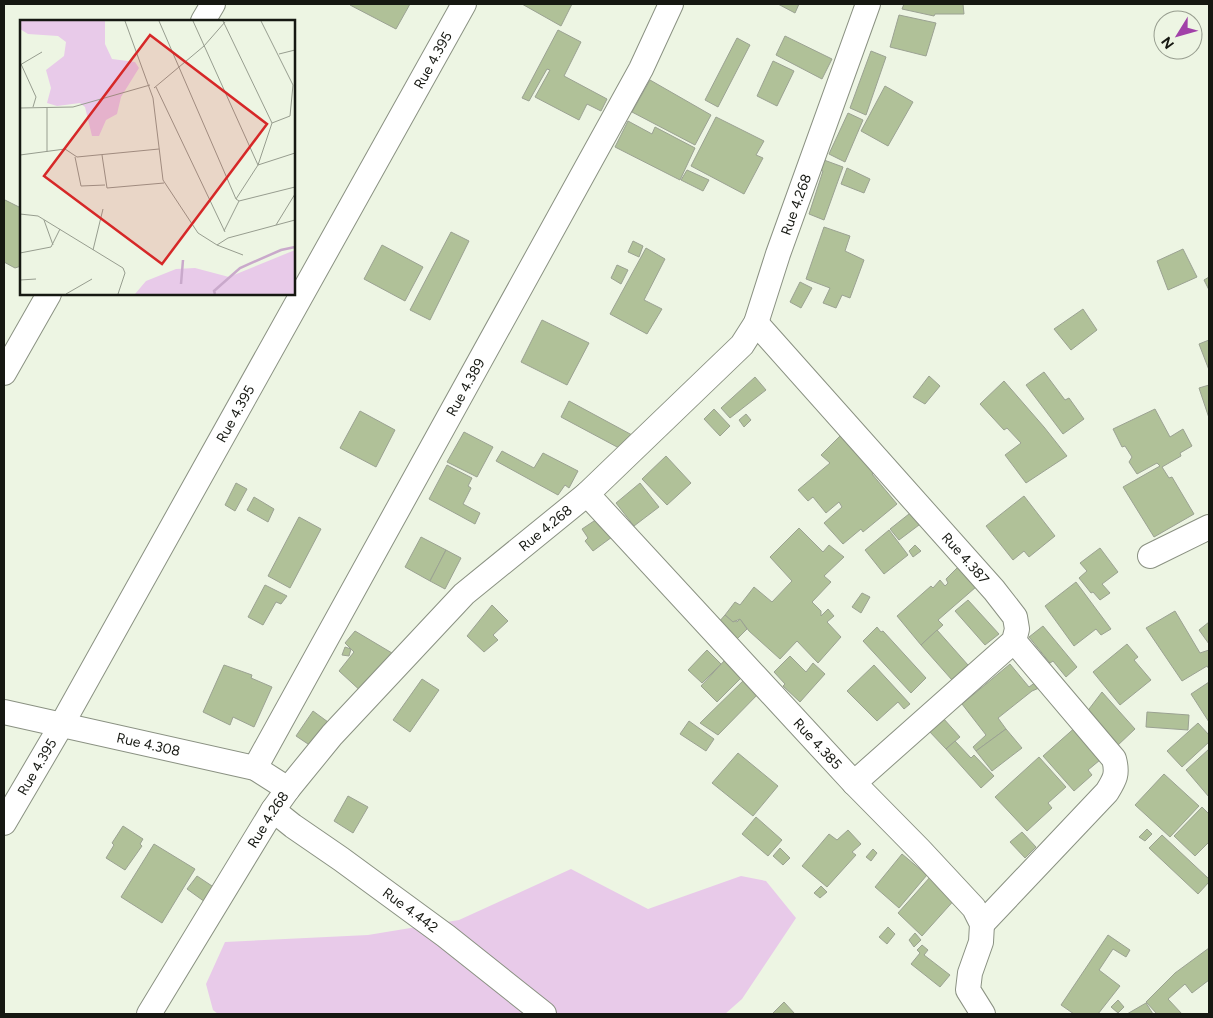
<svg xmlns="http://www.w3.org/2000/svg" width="1213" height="1018" font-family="Figtree,sans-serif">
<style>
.green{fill:#e8cae9}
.building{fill:#b0c198;stroke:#9ba292}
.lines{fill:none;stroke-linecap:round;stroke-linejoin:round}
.street-casing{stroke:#8a9182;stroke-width:26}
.street{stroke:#fff;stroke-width:24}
.labels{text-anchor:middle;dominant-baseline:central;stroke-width:4;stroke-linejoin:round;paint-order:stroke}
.street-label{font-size:14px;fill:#161812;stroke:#edf5e3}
.inset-river{fill:none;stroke:#c9a9cb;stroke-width:2.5}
.inset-road{fill:none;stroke:#979d8f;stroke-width:1}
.view{fill:#d62828;fill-opacity:0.15;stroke:#d62828;stroke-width:2.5}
.inset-edge{fill:none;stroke:#161812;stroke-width:2.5}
</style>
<rect width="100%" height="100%" fill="#edf5e3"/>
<path class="green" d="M571 869 648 909 741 876 766 881 796 918 742 999 725 1014H218L213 1010 206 984 225 942 368 935 459 920Z"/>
<g class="building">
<path d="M351 4H410L396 29 350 5Z"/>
<path d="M522 4H572L561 26Z"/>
<path d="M778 4H799L795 13Z"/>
<path d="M904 4H963L964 14H935L934 16 902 9Z"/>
<path d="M899 15 936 23 926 56 890 47Z"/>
<path d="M558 30 581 42 564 76 607 99 601 111 587 104 579 120 535 97 550 70 547 69 529 101 522 98Z"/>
<path d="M785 36 832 59 822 79 776 55Z"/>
<path d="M737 38 750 45 718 107 705 100Z"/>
<path d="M871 51 886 57 866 115 850 108Z"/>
<path d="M773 61 794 71 777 106 757 96Z"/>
<path d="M650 80 711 115 695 145 632 112Z"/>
<path d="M885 86 913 102 888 146 861 131Z"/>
<path d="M848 113 863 120 845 162 829 154Z"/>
<path d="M716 117 764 141 756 155 763 158 744 194 691 166Z"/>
<path d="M628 121 652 134 655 127 695 148 680 180 615 147Z"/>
<path d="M824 160 843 167 824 220 809 214 823 171 820 170Z"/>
<path d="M847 168 870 179 864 193 841 184Z"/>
<path d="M687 170 709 180 703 191 681 180Z"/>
<path d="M5 200 21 208V266L15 268 4 262V203Z"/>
<path d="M824 227 850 236 845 251 864 260 850 298 842 295 836 308 823 303 830 288 806 279Z"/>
<path d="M451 232 469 241 430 320 410 310Z"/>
<path d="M633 241 643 246 639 257 628 252Z"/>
<path d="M382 245 423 267 405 301 364 279Z"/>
<path d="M646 248 665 259 644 300 662 309 647 334 610 314Z"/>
<path d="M1183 249 1197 277 1168 290 1157 261Z"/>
<path d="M617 265 628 270 621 284 611 278Z"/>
<path d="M1209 277V290L1204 280Z"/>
<path d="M800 282 812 288 801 308 790 302Z"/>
<path d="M1083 309 1097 330 1071 350 1054 329Z"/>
<path d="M542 320 589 343 567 385 521 362Z"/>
<path d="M1209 340V370L1199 344Z"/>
<path d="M1044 372 1065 400 1069 398 1084 419 1063 434 1026 385Z"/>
<path d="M929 376 940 386 925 404 913 397Z"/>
<path d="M755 377 766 390 730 418 721 408Z"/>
<path d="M1004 381 1044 427 1067 456 1026 483 1005 455 1021 443 1007 428 1004 430 980 404Z"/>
<path d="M1209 385V418L1199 388Z"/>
<path d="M569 401 632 435 619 448 561 417Z"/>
<path d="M714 409 730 426 720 436 704 419Z"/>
<path d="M1155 409 1170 437 1183 429 1192 446 1180 453 1181 456 1162 467 1169 478 1172 477 1194 514 1154 537 1123 487 1160 466 1157 463 1137 474 1129 462 1132 457 1125 446 1122 447 1113 429Z"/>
<path d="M360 411 395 430 376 467 340 448Z"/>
<path d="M746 414 751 420 744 427 739 420Z"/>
<path d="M845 431 875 473 872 474 897 504 863 532 861 529 843 544 824 523 842 507 839 502 826 513 813 497 808 501 798 490 830 463 821 455Z"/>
<path d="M464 432 493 447 477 477 447 462Z"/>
<path d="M502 451 534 468 543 453 578 471 569 488 565 485 558 495 496 461Z"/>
<path d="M666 456 691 483 667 505 642 479Z"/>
<path d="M447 465 472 478 468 486 471 488 463 504 480 513 475 524 429 499Z"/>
<path d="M236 483 247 489 235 511 225 505Z"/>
<path d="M640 483 659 507 634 526 616 503Z"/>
<path d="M1024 496 1055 536 1029 557 1024 551 1013 560 986 526Z"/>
<path d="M254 497 274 509 268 522 247 510Z"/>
<path d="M914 510 923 522 899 540 890 529Z"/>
<path d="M299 517 321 529 290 588 268 576Z"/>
<path d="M600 517 612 537 593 551 585 541 588 538 582 529Z"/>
<path d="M799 528 823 552 829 545 844 557 824 576 831 582 812 602 821 611V616L828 609 834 616 827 622 841 637 818 663 797 641 780 659 749 631 740 619 733 622 725 615 735 602 740 605 754 587 772 602 792 581 770 557Z"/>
<path d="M889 530 908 555 884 574 865 550Z"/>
<path d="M421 537 446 550 430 581 405 567Z"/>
<path d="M915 545 921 551 913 557 909 551Z"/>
<path d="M1100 548 1118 572 1102 584 1110 593 1100 600 1093 592 1091 593 1079 578 1087 571 1080 563Z"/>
<path d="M446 550 461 558 445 589 430 581Z"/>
<path d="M958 567 976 587 938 620 943 625 921 645 897 616 931 586 933 588 940 580 945 586 948 583 946 579Z"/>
<path d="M1076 582 1111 629 1101 635 1096 629 1074 646 1045 606Z"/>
<path d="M265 585 287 596 281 604 276 602 263 625 248 617Z"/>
<path d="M862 593 870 597 861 613 852 607Z"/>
<path d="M968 600 999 634 985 645 955 611Z"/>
<path d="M492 605 508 621 493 635 498 640 484 652 467 636Z"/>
<path d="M1175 611 1200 653 1209 650V669L1207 666 1182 681 1146 628Z"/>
<path d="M725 615 733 622 735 621 737 622 740 619 747 629 736 640 718 623Z"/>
<path d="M1209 622V644L1199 630Z"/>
<path d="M1043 626 1077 667 1066 677 1053 661 1050 663 1029 637Z"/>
<path d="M877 627 881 632 883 631 926 678 911 693 863 641Z"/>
<path d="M937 630 968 665 952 680 921 645Z"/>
<path d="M355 631 397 656 364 694 339 671 354 652 345 643Z"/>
<path d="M1127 644 1138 657 1134 660 1151 680 1120 705 1093 672Z"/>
<path d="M345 647 351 649 349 656 342 655Z"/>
<path d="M707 650 721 664 702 683 688 670Z"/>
<path d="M790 656 806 672 813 663 825 674 800 702 783 686 785 684 774 672Z"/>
<path d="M725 660 743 676 717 702 701 686Z"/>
<path d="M1010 664 1029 687 1036 682 1039 688 1032 691 998 718 1006 729 976 751 973 747 986 735 962 704Z"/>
<path d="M224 665 252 675 251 678 272 687 254 727 233 717 230 725 203 712Z"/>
<path d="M874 665 910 704 904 709 898 702 877 721 847 691Z"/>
<path d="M746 678 761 691 718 735 700 723Z"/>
<path d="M422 679 439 690 410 732 393 720Z"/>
<path d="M1209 682V722L1191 694Z"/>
<path d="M1102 692 1135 729 1117 746 1083 717Z"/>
<path d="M313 711 328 722 311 746 296 736Z"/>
<path d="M1147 712 1189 715 1188 730 1146 727Z"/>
<path d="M943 718 960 737 946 749 929 731Z"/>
<path d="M689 721 714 739 706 751 680 734Z"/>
<path d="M1198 723 1209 735V742L1182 767 1167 751Z"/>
<path d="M1078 725 1106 755 1088 770 1092 775 1074 791 1043 756Z"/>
<path d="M1006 729 1022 748 992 771 976 751Z"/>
<path d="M955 741 971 758 974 755 994 776 981 788 946 749Z"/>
<path d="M1209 749V797L1186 770Z"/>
<path d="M738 753 778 786 753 816 712 783Z"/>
<path d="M1039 757 1066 787 1048 803 1052 808 1027 831 995 797Z"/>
<path d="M1164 774 1199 806 1170 837 1135 805Z"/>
<path d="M348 796 368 807 353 833 334 821Z"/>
<path d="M1202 807 1209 814V842L1195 856 1174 836Z"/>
<path d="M756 817 782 840 768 856 742 834Z"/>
<path d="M123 826 143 839 140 844 142 846 125 870 106 858 114 845 112 843Z"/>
<path d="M1147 829 1152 834 1145 841 1139 837Z"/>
<path d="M848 830 861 844 852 852 856 855 827 887 802 866 829 834 837 840Z"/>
<path d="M1022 832 1036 847 1025 858 1010 842Z"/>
<path d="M1162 835 1209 879V882L1198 894 1149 848Z"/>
<path d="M154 844 195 869 162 923 121 897Z"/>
<path d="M780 848 790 858 783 865 773 856Z"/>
<path d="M873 849 877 853 871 861 866 857Z"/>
<path d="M902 854 927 875 899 908 875 887Z"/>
<path d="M197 876 215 888 205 902 187 889Z"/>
<path d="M931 876 957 897 922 936 898 913Z"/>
<path d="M821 886 827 892 820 898 814 893Z"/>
<path d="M888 927 895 934 887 944 879 937Z"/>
<path d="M915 933 921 940 914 947 909 940Z"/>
<path d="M1108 935 1130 950 1126 957 1113 949 1099 970 1120 986 1098 1014H1074L1061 1005Z"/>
<path d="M922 945 928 950 924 955 950 975 940 987 911 964 920 953 917 950Z"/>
<path d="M1209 948V980L1192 993 1185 984 1168 999 1182 1014H1157L1146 1002 1175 973Z"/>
<path d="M1118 1000 1124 1007 1118 1013 1111 1007Z"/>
<path d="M784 1002 795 1014H772Z"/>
<path d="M1146 1003 1153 1014H1127Z"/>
</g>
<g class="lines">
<g class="street-casing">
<g id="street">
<path d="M203 21 213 4"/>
<path id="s1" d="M756 323 994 590 1015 617 1017 629 1014 641 854 783"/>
<path d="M4 373 49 294"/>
<path id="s2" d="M587 494 854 783 920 850 974 908 982 924 981 942 970 973 968 990 983 1014"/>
<path d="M1150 556 1209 527"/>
<path id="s3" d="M4 712 255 768 288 789"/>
<path id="s4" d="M255 768 641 69 671 4"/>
<path id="s5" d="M273 810 293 826 341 859 446 936 544 1014"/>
<path id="s6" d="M4 823 62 724 464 4"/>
<path d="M982 924 1107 792C1115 779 1118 774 1114 759L1014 641"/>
<path id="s7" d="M149 1014 273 810 288 789 332 735 464 594 587 494 742 345 756 323 778 254 868 4"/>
</g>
</g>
<use href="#street" class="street"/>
</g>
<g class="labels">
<g class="street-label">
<text stroke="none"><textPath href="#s6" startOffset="875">Rue 4.395</textPath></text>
<text stroke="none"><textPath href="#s7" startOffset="1052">Rue 4.268</textPath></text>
<text stroke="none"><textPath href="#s4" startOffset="435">Rue 4.389</textPath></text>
<text stroke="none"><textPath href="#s6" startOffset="470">Rue 4.395</textPath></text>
<text stroke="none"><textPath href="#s7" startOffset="632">Rue 4.268</textPath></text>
<text stroke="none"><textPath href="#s1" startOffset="315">Rue 4.387</textPath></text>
<text stroke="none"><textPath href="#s3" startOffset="148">Rue 4.308</textPath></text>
<text stroke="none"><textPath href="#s2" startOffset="340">Rue 4.385</textPath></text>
<text stroke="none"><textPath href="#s6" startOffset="65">Rue 4.395</textPath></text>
<text stroke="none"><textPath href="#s7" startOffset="228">Rue 4.268</textPath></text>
<text stroke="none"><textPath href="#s5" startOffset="170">Rue 4.442</textPath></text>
</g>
</g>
<g transform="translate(20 20)">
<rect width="275" height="275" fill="#edf5e3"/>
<path d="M0 1H85V24L92 39 115 42 119 48 101 77 97 94 86 100 79 116H72L65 87 60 83 37 86 27 83 31 68 26 50 44 36 46 22 38 16 8 14 0 9ZM275 230V274H115L126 261 156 249 175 248 209 257Z" fill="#e8cae9"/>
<path class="inset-river" d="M161 264 163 240M195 274 194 271 220 248 261 230 275 227"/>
<path class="inset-road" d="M105 1 133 78 143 160 178 213 197 225 208 218 275 200M139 1 216 179M173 1 238 145 275 133M203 1 252 103M259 34 275 30M1 44 16 77 13 87M0 45 22 32M136 67 205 212M134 68 184 26 205 2M0 88 53 87 130 65M27 132V87M0 135 45 129 57 137 139 129M82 135 87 168 144 163M55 137 61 166 85 165M219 181 275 167M0 194 18 196 103 248 105 253 98 274M24 200 33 225M256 205 275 174M204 211 219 181 216 179 238 145 252 103 270 96 273 65 241 1M197 225 223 235M73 230 83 189M0 233 31 227 40 209M0 260 16 259M46 274 72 259"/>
<path class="view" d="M130 15 247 104 142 244 24 156Z"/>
<rect width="275" height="275" class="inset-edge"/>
</g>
<rect width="1213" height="1018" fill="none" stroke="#161812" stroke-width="10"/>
<g transform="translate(1178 35) rotate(233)"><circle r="24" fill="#edf5e3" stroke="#979d8f"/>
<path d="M0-4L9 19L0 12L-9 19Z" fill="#a141a8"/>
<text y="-8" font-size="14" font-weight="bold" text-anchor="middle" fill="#161812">N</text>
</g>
</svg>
